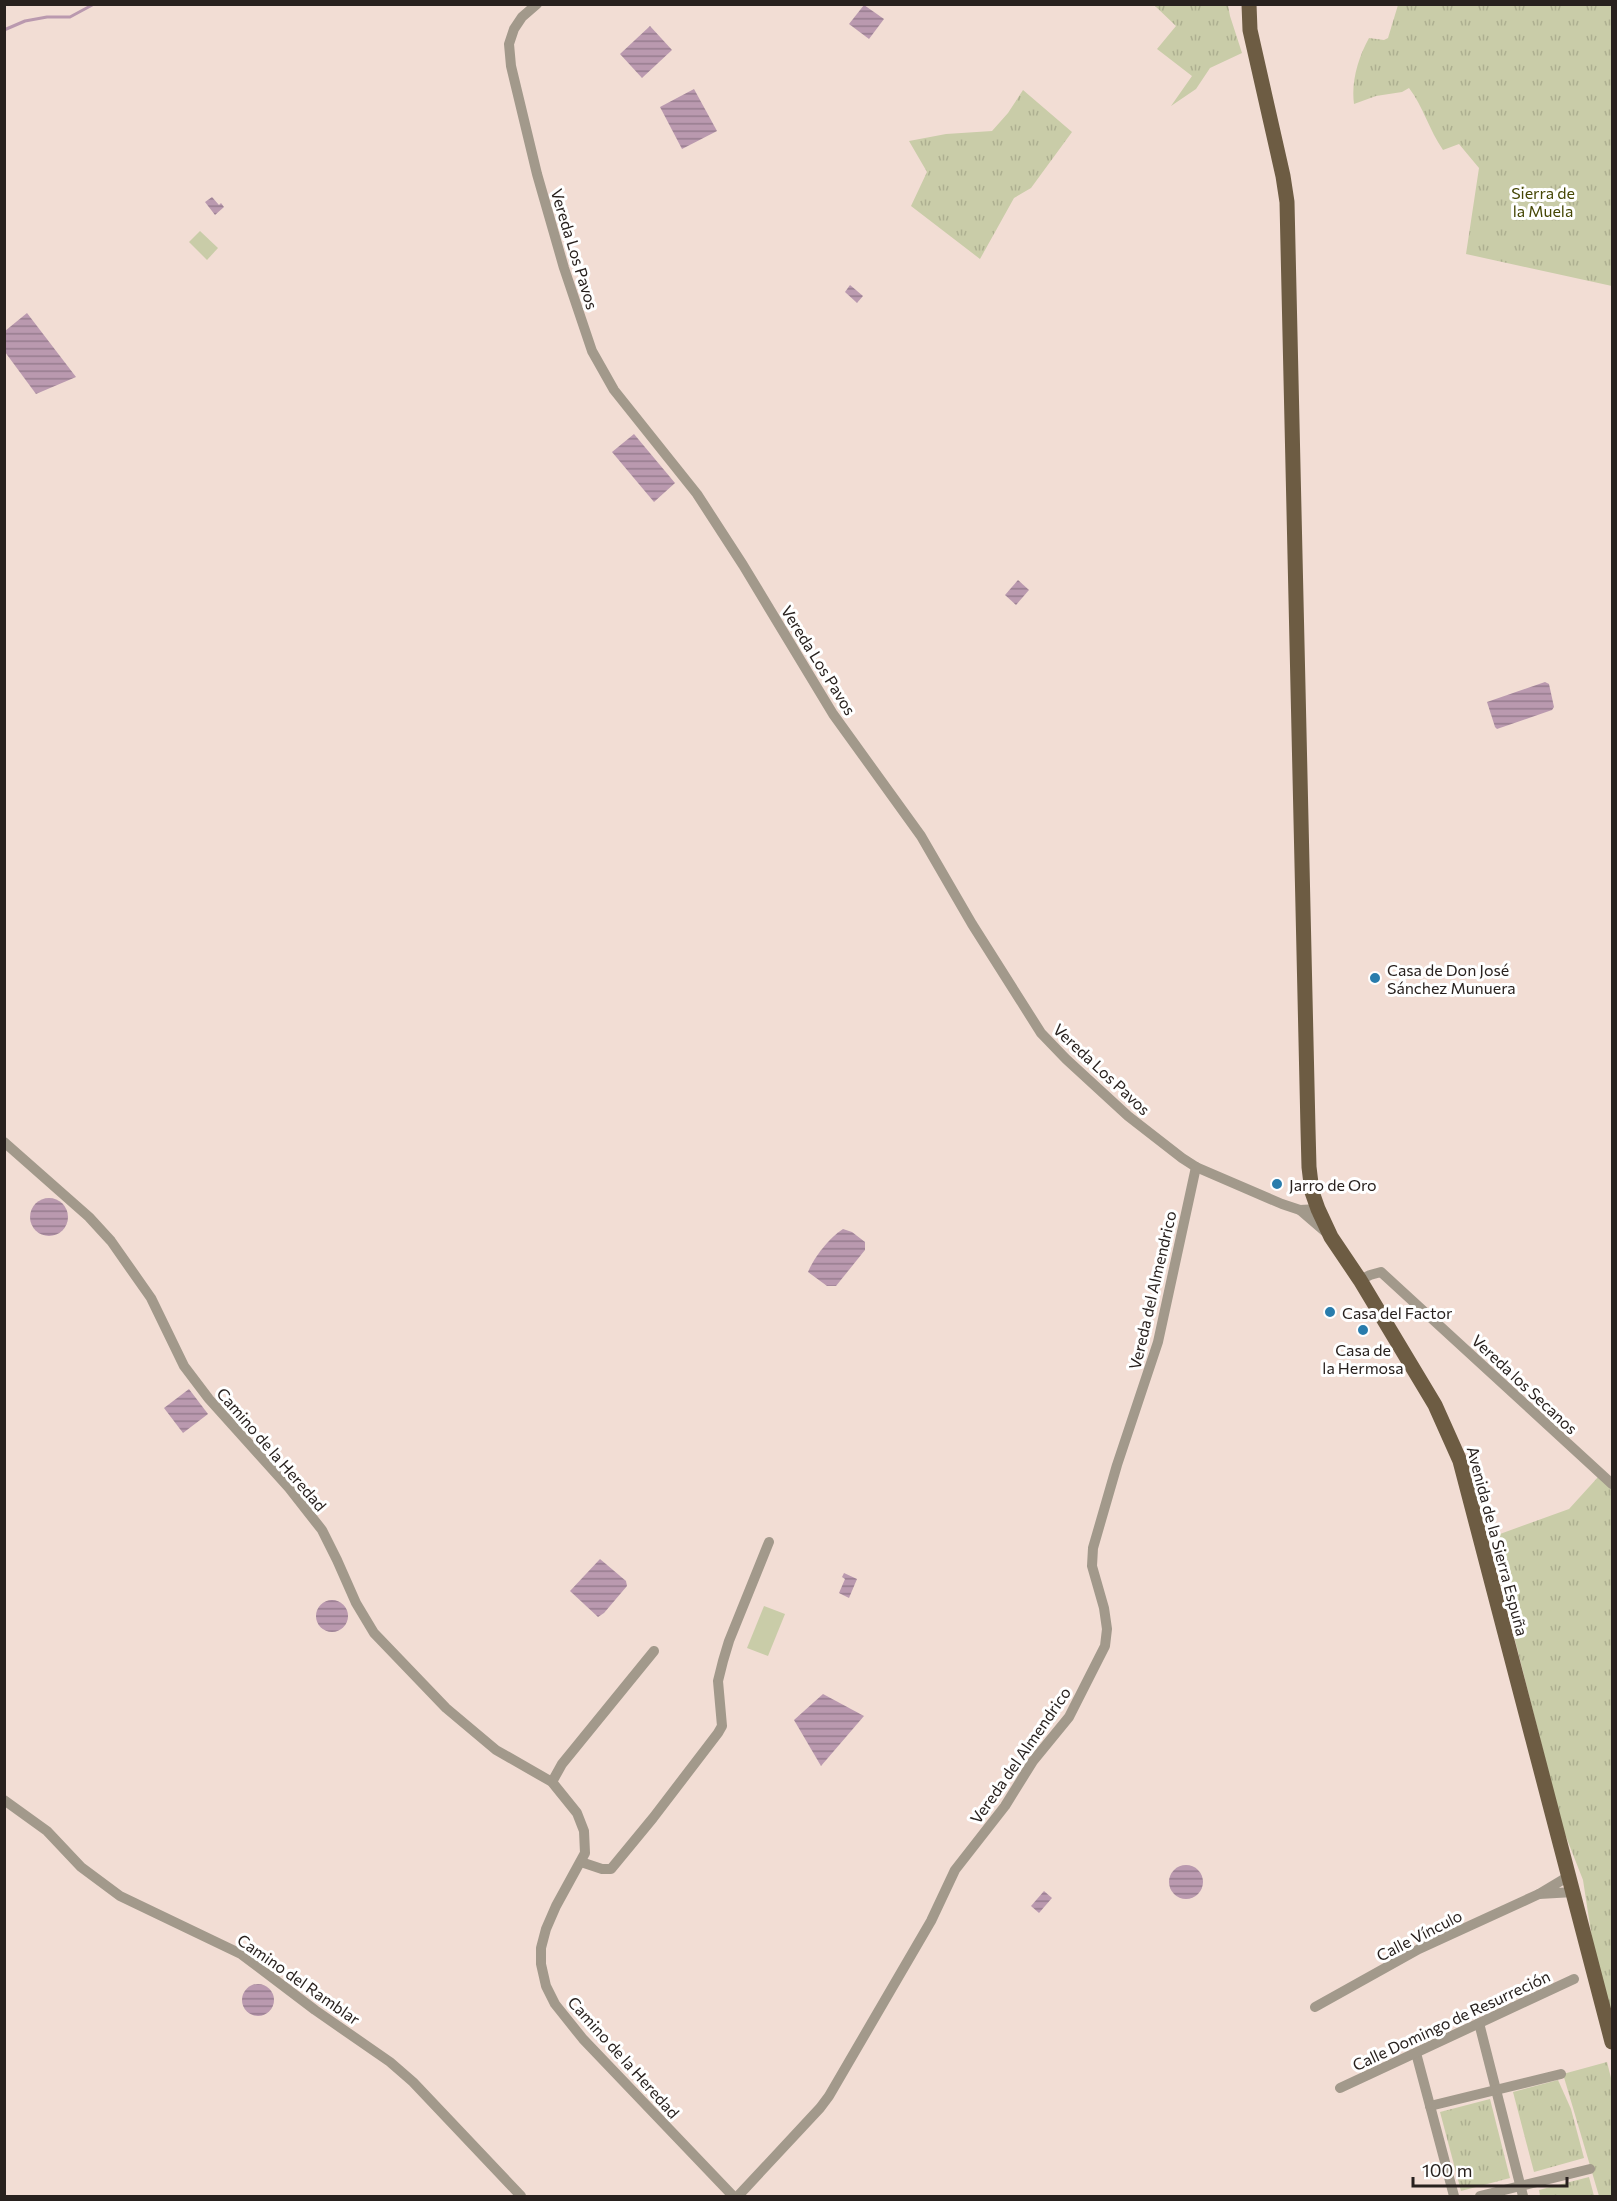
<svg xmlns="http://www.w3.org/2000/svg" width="1617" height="2201" font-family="Commissioner,sans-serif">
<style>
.grass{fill:url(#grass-tufts)}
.garden{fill:#c9cca8}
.water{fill:url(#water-rules)}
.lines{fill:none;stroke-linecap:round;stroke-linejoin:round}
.stream{stroke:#ba99af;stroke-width:3}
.street{stroke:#a2998b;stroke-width:10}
.primary{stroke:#6d5c43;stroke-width:15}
.poi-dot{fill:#297cac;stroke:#fff;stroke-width:2}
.labels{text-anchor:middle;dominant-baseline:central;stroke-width:6;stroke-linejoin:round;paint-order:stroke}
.park-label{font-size:16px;fill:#464705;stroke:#fff}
.street-label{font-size:16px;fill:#28211e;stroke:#fff}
.poi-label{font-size:16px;fill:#28211e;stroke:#fff;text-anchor:start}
</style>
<defs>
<pattern id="grass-tufts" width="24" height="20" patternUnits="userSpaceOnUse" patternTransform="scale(1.5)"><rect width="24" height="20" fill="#c9cca8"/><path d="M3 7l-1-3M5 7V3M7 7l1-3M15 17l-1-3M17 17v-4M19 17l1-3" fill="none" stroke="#adaf90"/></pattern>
<pattern id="water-rules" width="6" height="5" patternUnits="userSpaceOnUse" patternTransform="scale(1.5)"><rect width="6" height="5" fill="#ba99af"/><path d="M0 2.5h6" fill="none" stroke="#977c8e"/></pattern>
</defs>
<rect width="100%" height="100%" fill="#f2ddd4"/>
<g class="grass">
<path d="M1154 5H1228L1230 16 1242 53 1210 68 1196 89 1171 106 1192 76 1157 49 1176 26Z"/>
<path d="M1398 5H1612V286L1466 254 1479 168 1459 144 1443 150C1429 130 1423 106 1409 88L1402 92 1376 96 1354 104C1351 82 1358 58 1369 38L1384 40 1388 38Z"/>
<path d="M1023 90 1072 132 1031 188 1014 198 980 259 911 206 927 172 909 141 946 134 992 131 1008 113Z"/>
<path d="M1599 1476 1612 1489V2016L1593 1945 1583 1880 1563 1829 1489 1538 1569 1509Z"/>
<path d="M1607 2062 1612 2082V2196H1599L1563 2074Z"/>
<path d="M1558 2080 1571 2109 1584 2158 1534 2172 1513 2092Z"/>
<path d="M1490 2099 1510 2178 1461 2191 1440 2112Z"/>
<path d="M1589 2177 1594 2196H1540L1539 2190Z"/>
</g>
<g class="garden">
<path d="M200 231 218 248 207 260 189 242Z"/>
<path d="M764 1606 785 1614 768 1656 747 1648Z"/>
</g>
<g class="water">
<path d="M864 5 884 19 869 39 849 24Z"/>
<path d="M650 26 672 50 642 78 620 54Z"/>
<path d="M694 89 717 131 682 149 660 107Z"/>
<path d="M212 197 219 205 221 203 224 207 215 215 205 202Z"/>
<path d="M850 285 863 296 857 303 845 292Z"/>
<path d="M27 313 76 377 36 394 5 352V331Z"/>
<path d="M634 434 675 483 654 502 612 452Z"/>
<path d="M1018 580 1029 590 1016 605 1005 595Z"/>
<path d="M1545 682 1549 684 1554 707 1552 710 1497 729 1495 727 1487 702Z"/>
<circle cx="49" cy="1217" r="19"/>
<path d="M843 1229 852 1232 865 1242V1250L836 1286H827L808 1272C814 1257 830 1237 843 1229Z"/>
<path d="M189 1389 208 1414 183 1433 164 1408Z"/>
<path d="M600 1559 626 1581 627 1586 604 1613 598 1617 570 1591Z"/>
<path d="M844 1573 857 1579 849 1598 839 1593 845 1579 842 1577Z"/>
<circle cx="332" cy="1616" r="16"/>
<path d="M823 1694 864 1716 821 1766 794 1720Z"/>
<circle cx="1186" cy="1882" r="17"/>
<path d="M1044 1891 1052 1898 1039 1913 1031 1906Z"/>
<circle cx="258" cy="2000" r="16"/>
</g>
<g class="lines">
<path class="stream" d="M4 30 25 21 47 17H70L94 4"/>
<g class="street">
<path d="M537 4 522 17 514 29 509 44 511 66 537 174 564 268 592 351 614 390 697 494 743 565 833 714 921 836 972 924 1041 1033 1066 1059 1128 1116 1182 1158 1196 1167 1282 1204 1300 1210 1318 1209"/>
<path d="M4 1142 89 1217 111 1241 151 1298 184 1366 209 1399 289 1488 322 1530 337 1560 356 1603 374 1633 446 1708 496 1750 552 1782 577 1813 584 1831 585 1853 556 1906 546 1929 541 1948V1964L546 1986 555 2004 583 2039 733 2196"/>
<path d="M1300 1210 1329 1235"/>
<path d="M1360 1280 1370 1275 1381 1272 1612 1484"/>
<path d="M552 1782 562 1764 654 1651"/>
<path d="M4 1800 47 1831 81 1867 120 1896 241 1954 315 2010 390 2062 413 2082 521 2196"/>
<path d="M581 1862 602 1869H611L653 1818 718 1733 722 1726 718 1681 723 1661 729 1641 769 1542"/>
<path d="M1569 1876 1539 1894 1574 1892"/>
<path d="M1315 2007 1419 1949 1539 1894"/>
<path d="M1479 2023 1523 2196"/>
<path d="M1416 2053 1454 2196"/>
<path d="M1340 2088 1574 1979"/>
<path d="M1430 2106 1561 2074"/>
<path d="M738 2196 820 2108 829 2096 931 1921 955 1870 1005 1806 1033 1761 1069 1717 1105 1646 1107 1629 1104 1608 1092 1566 1093 1548 1117 1465 1158 1342 1196 1167"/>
<path d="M1480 2196 1590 2169"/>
</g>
<path class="primary" d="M1249 4 1250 30 1283 176 1287 202 1308 1129 1309 1167 1312 1192 1318 1209 1331 1237 1360 1280 1435 1405 1460 1461 1612 2042"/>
</g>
<g class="poi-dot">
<circle cx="1375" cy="978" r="6"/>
<circle cx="1277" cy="1184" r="6"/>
<circle cx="1330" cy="1312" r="6"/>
<circle cx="1363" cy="1330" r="6"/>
</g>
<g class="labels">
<g class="park-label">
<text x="1543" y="192">Sierra de<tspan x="1543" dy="18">la Muela</tspan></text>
</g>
<g class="street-label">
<text transform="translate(575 249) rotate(73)">Vereda Los Pavos</text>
<text transform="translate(819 660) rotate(58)">Vereda Los Pavos</text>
<text transform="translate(1102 1069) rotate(43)">Vereda Los Pavos</text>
<text transform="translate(1152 1290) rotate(-77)">Vereda del Almendrico</text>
<text transform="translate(1525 1384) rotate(43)">Vereda los Secanos</text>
<text transform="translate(272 1449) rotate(49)">Camino de la Heredad</text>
<text transform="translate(1498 1541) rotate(75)">Avenida de la Sierra Espuña</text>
<text transform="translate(1020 1755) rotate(-55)">Vereda del Almendrico</text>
<text transform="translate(1419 1935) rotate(-27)">Calle Vínculo</text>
<text transform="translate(299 1979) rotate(35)">Camino del Ramblar</text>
<text transform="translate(1451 2020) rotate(-25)">Calle Domingo de Resurreción</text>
<text transform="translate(624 2057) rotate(48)">Camino de la Heredad</text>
</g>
<g class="poi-label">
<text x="1387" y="969">Casa de Don José<tspan x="1387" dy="18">Sánchez Munuera</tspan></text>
<text x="1289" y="1184">Jarro de Oro</text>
<text x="1342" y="1312">Casa del Factor</text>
<text x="1363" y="1349" text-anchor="middle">Casa de<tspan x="1363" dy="18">la Hermosa</tspan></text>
</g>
</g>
<rect width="1617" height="2201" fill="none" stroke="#28211e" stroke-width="12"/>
<path d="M1413 2177v9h154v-9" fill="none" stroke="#28211e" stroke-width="3"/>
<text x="1422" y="2177" font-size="18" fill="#28211e" stroke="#ffffff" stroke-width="4.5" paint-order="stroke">100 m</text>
</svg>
